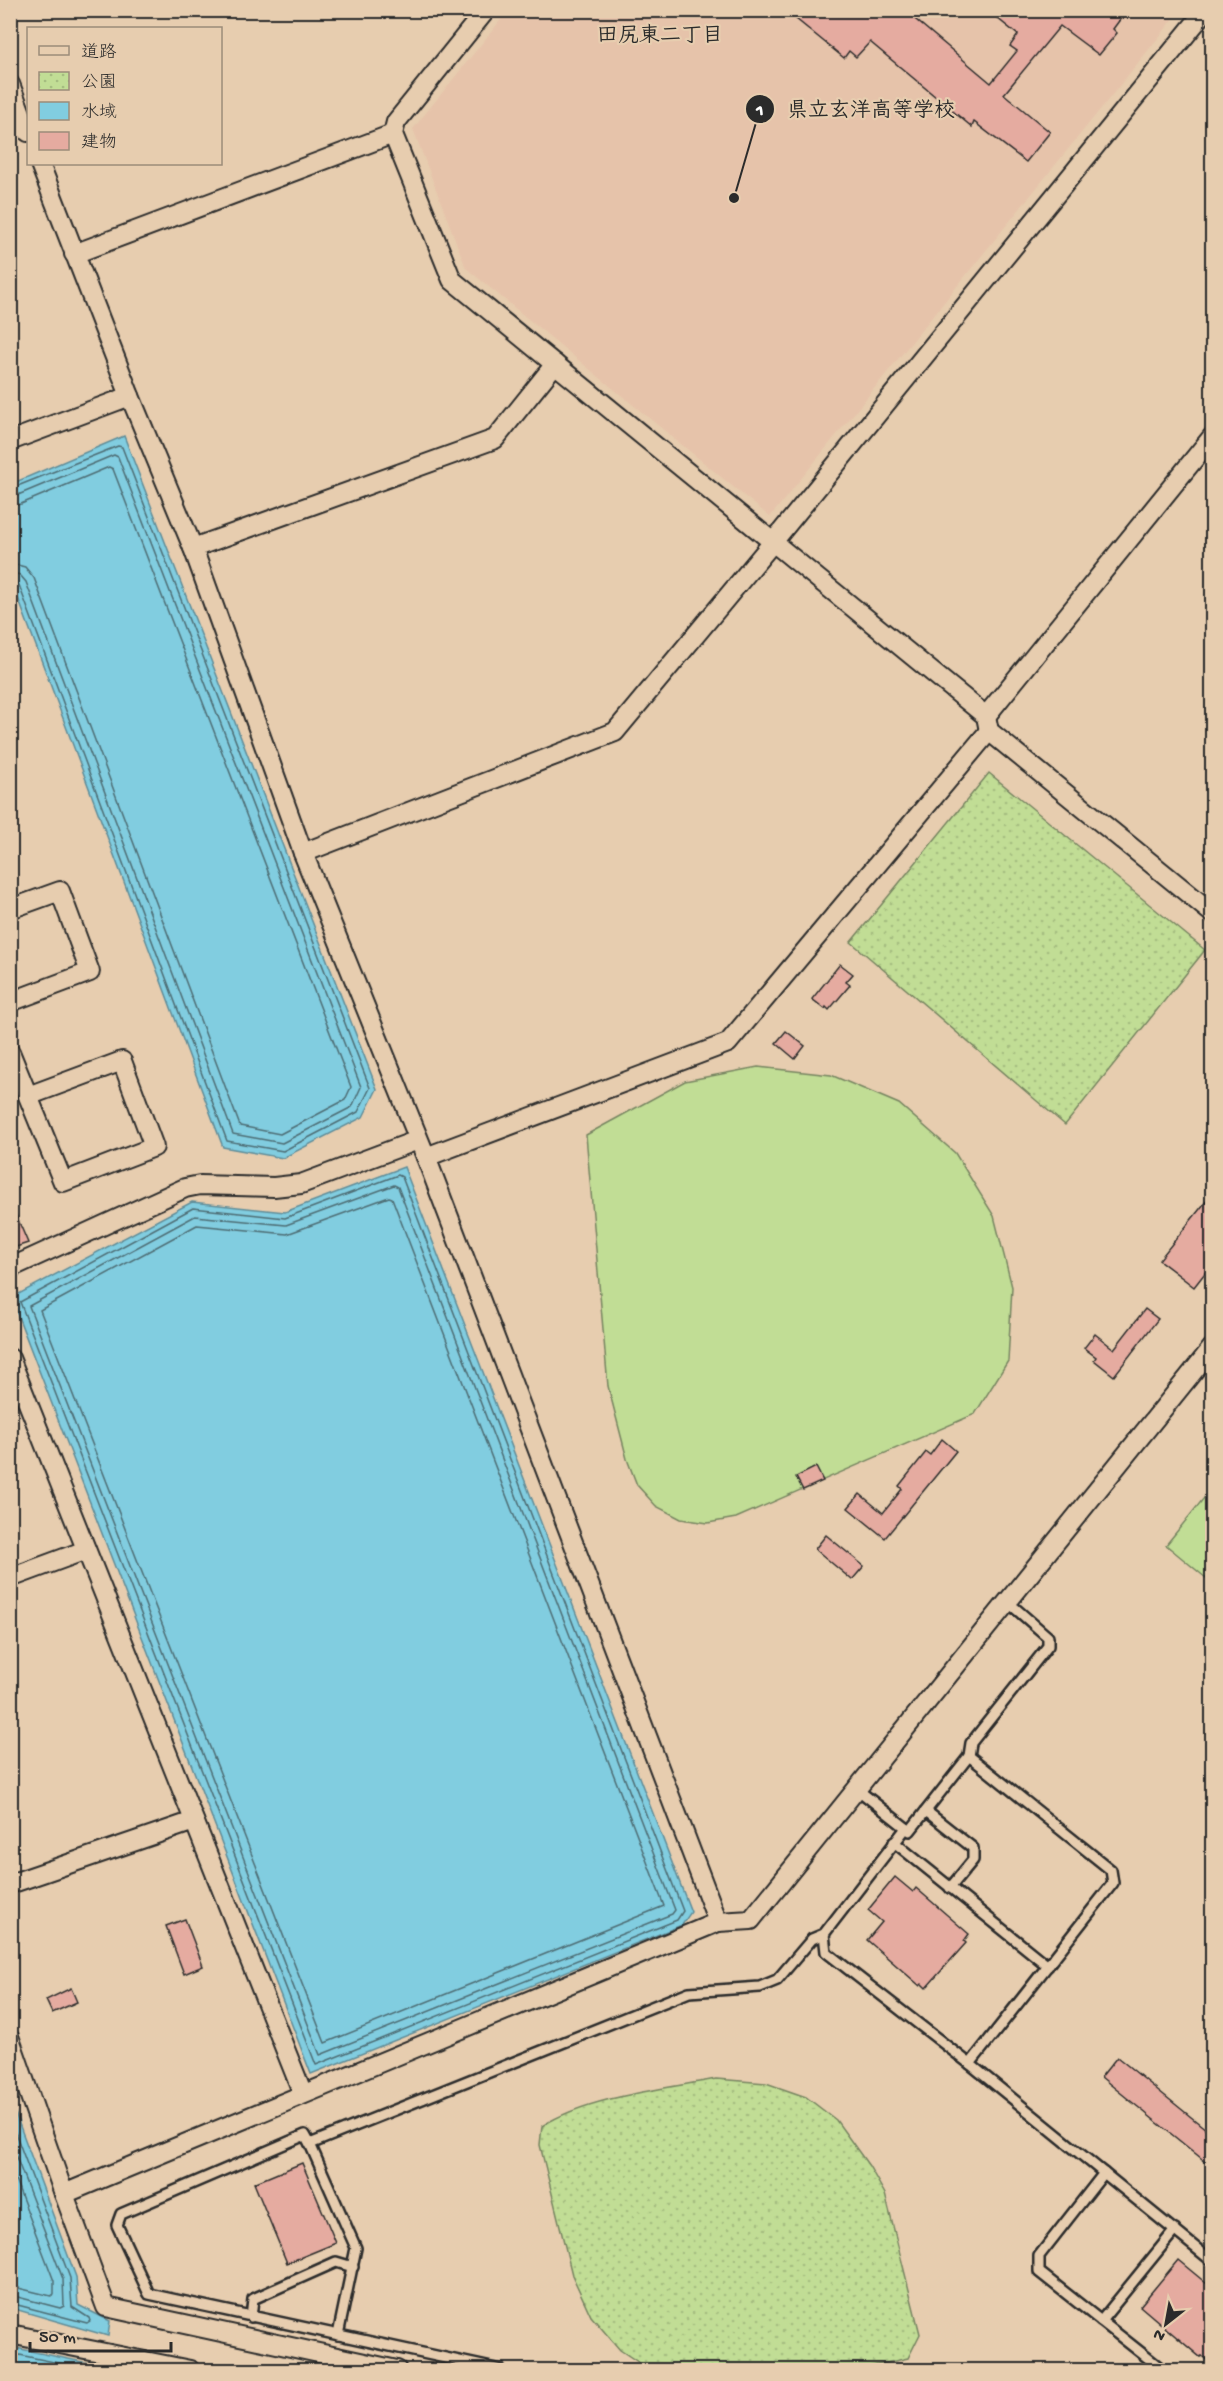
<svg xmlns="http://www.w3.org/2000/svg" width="1223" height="2381" font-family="'Gochi Hand','Klee One',sans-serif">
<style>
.built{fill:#e6c3aa}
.park{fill:url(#park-dots);stroke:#768460;stroke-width:1.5}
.pitch{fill:#c1dd95;stroke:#768460;stroke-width:1.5}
.water{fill:#81cde0;stroke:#5f8c98;stroke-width:1.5}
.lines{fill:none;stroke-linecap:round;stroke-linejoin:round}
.shore{stroke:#4d6c73;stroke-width:1.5}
.building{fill:#e5aba0;stroke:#2b2b2b;stroke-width:1.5}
.lane-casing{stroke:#2b2b2b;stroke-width:14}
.street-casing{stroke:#2b2b2b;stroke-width:22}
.lane{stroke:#e7cdaf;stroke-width:9}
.street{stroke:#e7cdaf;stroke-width:18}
.labels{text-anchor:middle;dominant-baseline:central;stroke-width:4.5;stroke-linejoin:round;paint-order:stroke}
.neighbourhood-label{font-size:21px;font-weight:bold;fill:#2b2b2b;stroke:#e7cdaf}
.leader{fill:none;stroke:#2b2b2b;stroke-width:2}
.callout-dot{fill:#2b2b2b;stroke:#e7cdaf;stroke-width:2}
.mark-label{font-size:18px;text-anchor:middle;font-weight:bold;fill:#fff}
.callout-label{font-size:21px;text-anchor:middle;font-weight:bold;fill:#2b2b2b;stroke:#e7cdaf;stroke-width:4.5;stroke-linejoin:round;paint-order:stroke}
</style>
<defs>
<pattern id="park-dots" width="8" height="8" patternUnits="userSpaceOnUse" patternTransform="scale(1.5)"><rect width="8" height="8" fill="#c1dd95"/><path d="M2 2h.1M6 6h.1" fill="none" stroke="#a6be81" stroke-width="1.8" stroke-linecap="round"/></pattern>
</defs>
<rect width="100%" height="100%" fill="#e7cdaf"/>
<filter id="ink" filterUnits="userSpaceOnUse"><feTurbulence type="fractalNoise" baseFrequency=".0167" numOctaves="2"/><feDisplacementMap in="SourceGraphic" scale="12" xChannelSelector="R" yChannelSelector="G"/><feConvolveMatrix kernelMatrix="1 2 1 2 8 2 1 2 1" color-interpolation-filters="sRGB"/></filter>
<g filter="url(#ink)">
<path class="built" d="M508 11H1180L770 517 466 268 413 129Z"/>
<g class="park">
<path d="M989 773 1205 950 1065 1125 851 942Z"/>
<path d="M716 2079 766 2083 806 2097 836 2120 869 2166 885 2194 920 2334 908 2358 855 2370H650L620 2350 591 2316 572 2275 540 2145 542 2126C587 2097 662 2089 716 2079Z"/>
</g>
<g class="pitch">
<path d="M758 1067 831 1075 899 1104 955 1153 994 1216 1012 1287 1008 1361 975 1414 736 1518 708 1523 681 1519 656 1506 637 1485 627 1459 608 1386 586 1135 685 1081Z"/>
<path d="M1212 1488V1583L1166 1545Z"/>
</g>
<g class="water">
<path d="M124 436 377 1089 363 1117 283 1158 223 1147 11 579V484Z"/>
<path d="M404 1167 691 1912 682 1925 311 2074 11 1298 192 1202 285 1212Z"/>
<path d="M11 2102 76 2277 78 2305 110 2321 108 2336 11 2308Z"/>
<path d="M10 2347H11L121 2370H11Z"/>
</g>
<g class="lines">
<g class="shore">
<path d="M10 489 118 446 122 447 370 1088 358 1112 283 1151 227 1141 19 585 15 581 10 580"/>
<path d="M10 497 18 495 114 455 118 457 361 1087 352 1107 282 1143 233 1134 26 582 20 575 10 572"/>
<path d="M10 506 21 504 109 467 113 469 351 1087 345 1100 280 1134 240 1126 34 578 25 567 10 563"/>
<path d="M398 1175 402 1177 683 1911 677 1920 316 2065 20 1302 193 1208 285 1218Z"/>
<path d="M394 1185 398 1187 675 1910 672 1914 320 2055 29 1306 195 1216 286 1225Z"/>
<path d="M389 1197 392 1198 664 1906 325 2043 40 1310 197 1225 287 1234Z"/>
<path d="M10 2119 70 2278 72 2307 89 2318 90 2321 87 2323 10 2303"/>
<path d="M10 2141 63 2279 64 2306 60 2308 10 2295"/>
<path d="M10 2166 54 2281V2294L51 2296 10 2286"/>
<path d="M10 2353 93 2370"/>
</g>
</g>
<g class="building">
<path d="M785 10H904L991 83 1017 51 1010 46 1018 35 987 10H1127L1113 29 1117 33 1099 55 1060 26 1004 94 1050 132 1026 162 974 122 972 127 870 42 856 57 849 51 844 58Z"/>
<path d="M840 964 853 974 846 982 850 985 829 1010 826 1007 825 1009 812 999Z"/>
<path d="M786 1031 805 1046 795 1059 776 1043Z"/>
<path d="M1212 1194V1264L1194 1287 1159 1260Z"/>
<path d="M10 1201 28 1243 10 1249Z"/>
<path d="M1145 1309 1158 1319 1114 1376 1094 1360 1096 1357 1084 1348 1095 1334 1114 1349Z"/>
<path d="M942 1439 956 1451 885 1538 848 1508 860 1494 883 1513 902 1489 899 1486 926 1452 930 1455Z"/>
<path d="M816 1467 823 1481 803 1490 796 1477Z"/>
<path d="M826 1535 864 1566 852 1580 815 1549Z"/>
<path d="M895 1877 913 1892 916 1888 969 1934 964 1941 966 1943 926 1988 922 1984 920 1986 867 1940 882 1922 868 1910Z"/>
<path d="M185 1919 203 1966 184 1974 166 1926Z"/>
<path d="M71 1988 77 2002 52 2013 46 2000Z"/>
<path d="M1117 2057 1212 2134V2167L1101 2077Z"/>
<path d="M302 2163 336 2243 287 2263 254 2183Z"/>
<path d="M1178 2260 1212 2288V2365L1202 2356 1200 2357 1140 2306Z"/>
</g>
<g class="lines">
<g class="lane-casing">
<g id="lane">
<path d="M969 1756 971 1743 1048 1646V1637L1008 1602"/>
<path d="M857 1789 910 1831 969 1756 1111 1870 1113 1883 970 2064 1212 2261"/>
<path d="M926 1811 973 1848V1860L950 1888"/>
<path d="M894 1842 1048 1966"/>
<path d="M824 1934 826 1952 970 2064"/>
<path d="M310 2144 356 2248 338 2335"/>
<path d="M1104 2173 1039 2256V2272L1163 2370"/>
<path d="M251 2317 253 2299 336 2262 353 2267"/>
<path d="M1101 2321 1175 2230"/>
<path d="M501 2370 149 2294 117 2225 121 2214 305 2135 310 2144 689 1992 760 1987 777 1980 812 1939 824 1934 906 1828"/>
</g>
</g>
<g class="street-casing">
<g id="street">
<path d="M486 10 396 122 393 134 452 280 986 716 989 731 1212 913"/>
<path d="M10 84 28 132"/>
<path d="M40 164 130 396 193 548 303 853 426 1157 718 1922"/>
<path d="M74 254 393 134"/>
<path d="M10 441 130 396"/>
<path d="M193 548 495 439 555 364"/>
<path d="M986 716 1212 437"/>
<path d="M303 853 615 732 773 542 1206 10"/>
<path d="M10 909 60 891 90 972 10 1002"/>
<path d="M10 1052 63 1182 154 1147 122 1061 28 1096"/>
<path d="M426 1157 728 1043 989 731"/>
<path d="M10 1268 185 1188 200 1185 274 1187 301 1184 418 1140"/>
<path d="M10 1358 303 2094"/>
<path d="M10 1578 86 1550"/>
<path d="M10 1884 194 1821"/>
<path d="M10 2039 64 2194 718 1922 751 1920 1212 1348"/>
<path d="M64 2194 106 2307 397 2370"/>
<path d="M10 2334 190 2370"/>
</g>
</g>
<use href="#lane" class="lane"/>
<use href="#street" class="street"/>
</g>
</g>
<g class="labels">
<g class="neighbourhood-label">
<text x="660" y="37">田尻東二丁目</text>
</g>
</g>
<path class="leader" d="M734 198L760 109"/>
<g class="callout-dot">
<circle cx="734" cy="198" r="6"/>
<circle cx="760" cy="109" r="15"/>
</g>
<g class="mark-label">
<text x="760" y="115">1</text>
</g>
<g class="callout-label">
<text x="871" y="116">県立玄洋高等学校</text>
</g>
<rect width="1223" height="2381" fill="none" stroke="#e7cdaf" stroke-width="36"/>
<rect x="18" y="18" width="1187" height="2345" fill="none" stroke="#2b2b2b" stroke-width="2" filter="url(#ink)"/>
<rect x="27" y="27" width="195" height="138" fill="#e7cdaf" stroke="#9c8c7a" stroke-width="1.5"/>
<rect x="39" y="46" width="30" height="9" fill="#e7cdaf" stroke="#9c8c7a" stroke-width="1.5"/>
<text x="81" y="57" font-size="18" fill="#2b2b2b">道路</text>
<rect x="39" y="72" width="30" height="18" fill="url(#park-dots)" stroke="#9c8c7a" stroke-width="1.5"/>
<text x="81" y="87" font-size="18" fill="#2b2b2b">公園</text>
<rect x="39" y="102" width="30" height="18" fill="#81cde0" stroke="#9c8c7a" stroke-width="1.5"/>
<text x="81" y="117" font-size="18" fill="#2b2b2b">水域</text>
<rect x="39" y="132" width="30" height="18" fill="#e5aba0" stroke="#9c8c7a" stroke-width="1.5"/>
<text x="81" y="147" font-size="18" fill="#2b2b2b">建物</text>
<g transform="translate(1166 2324) rotate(211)" stroke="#e7cdaf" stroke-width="4.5" paint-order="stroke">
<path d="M0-4.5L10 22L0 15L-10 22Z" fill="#2b2b2b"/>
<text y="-9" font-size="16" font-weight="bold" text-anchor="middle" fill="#2b2b2b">N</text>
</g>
<path d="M30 2342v9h141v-9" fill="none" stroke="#2b2b2b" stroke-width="3"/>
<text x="39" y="2342" font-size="18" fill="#2b2b2b" stroke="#e7cdaf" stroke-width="4.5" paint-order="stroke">50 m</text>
</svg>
